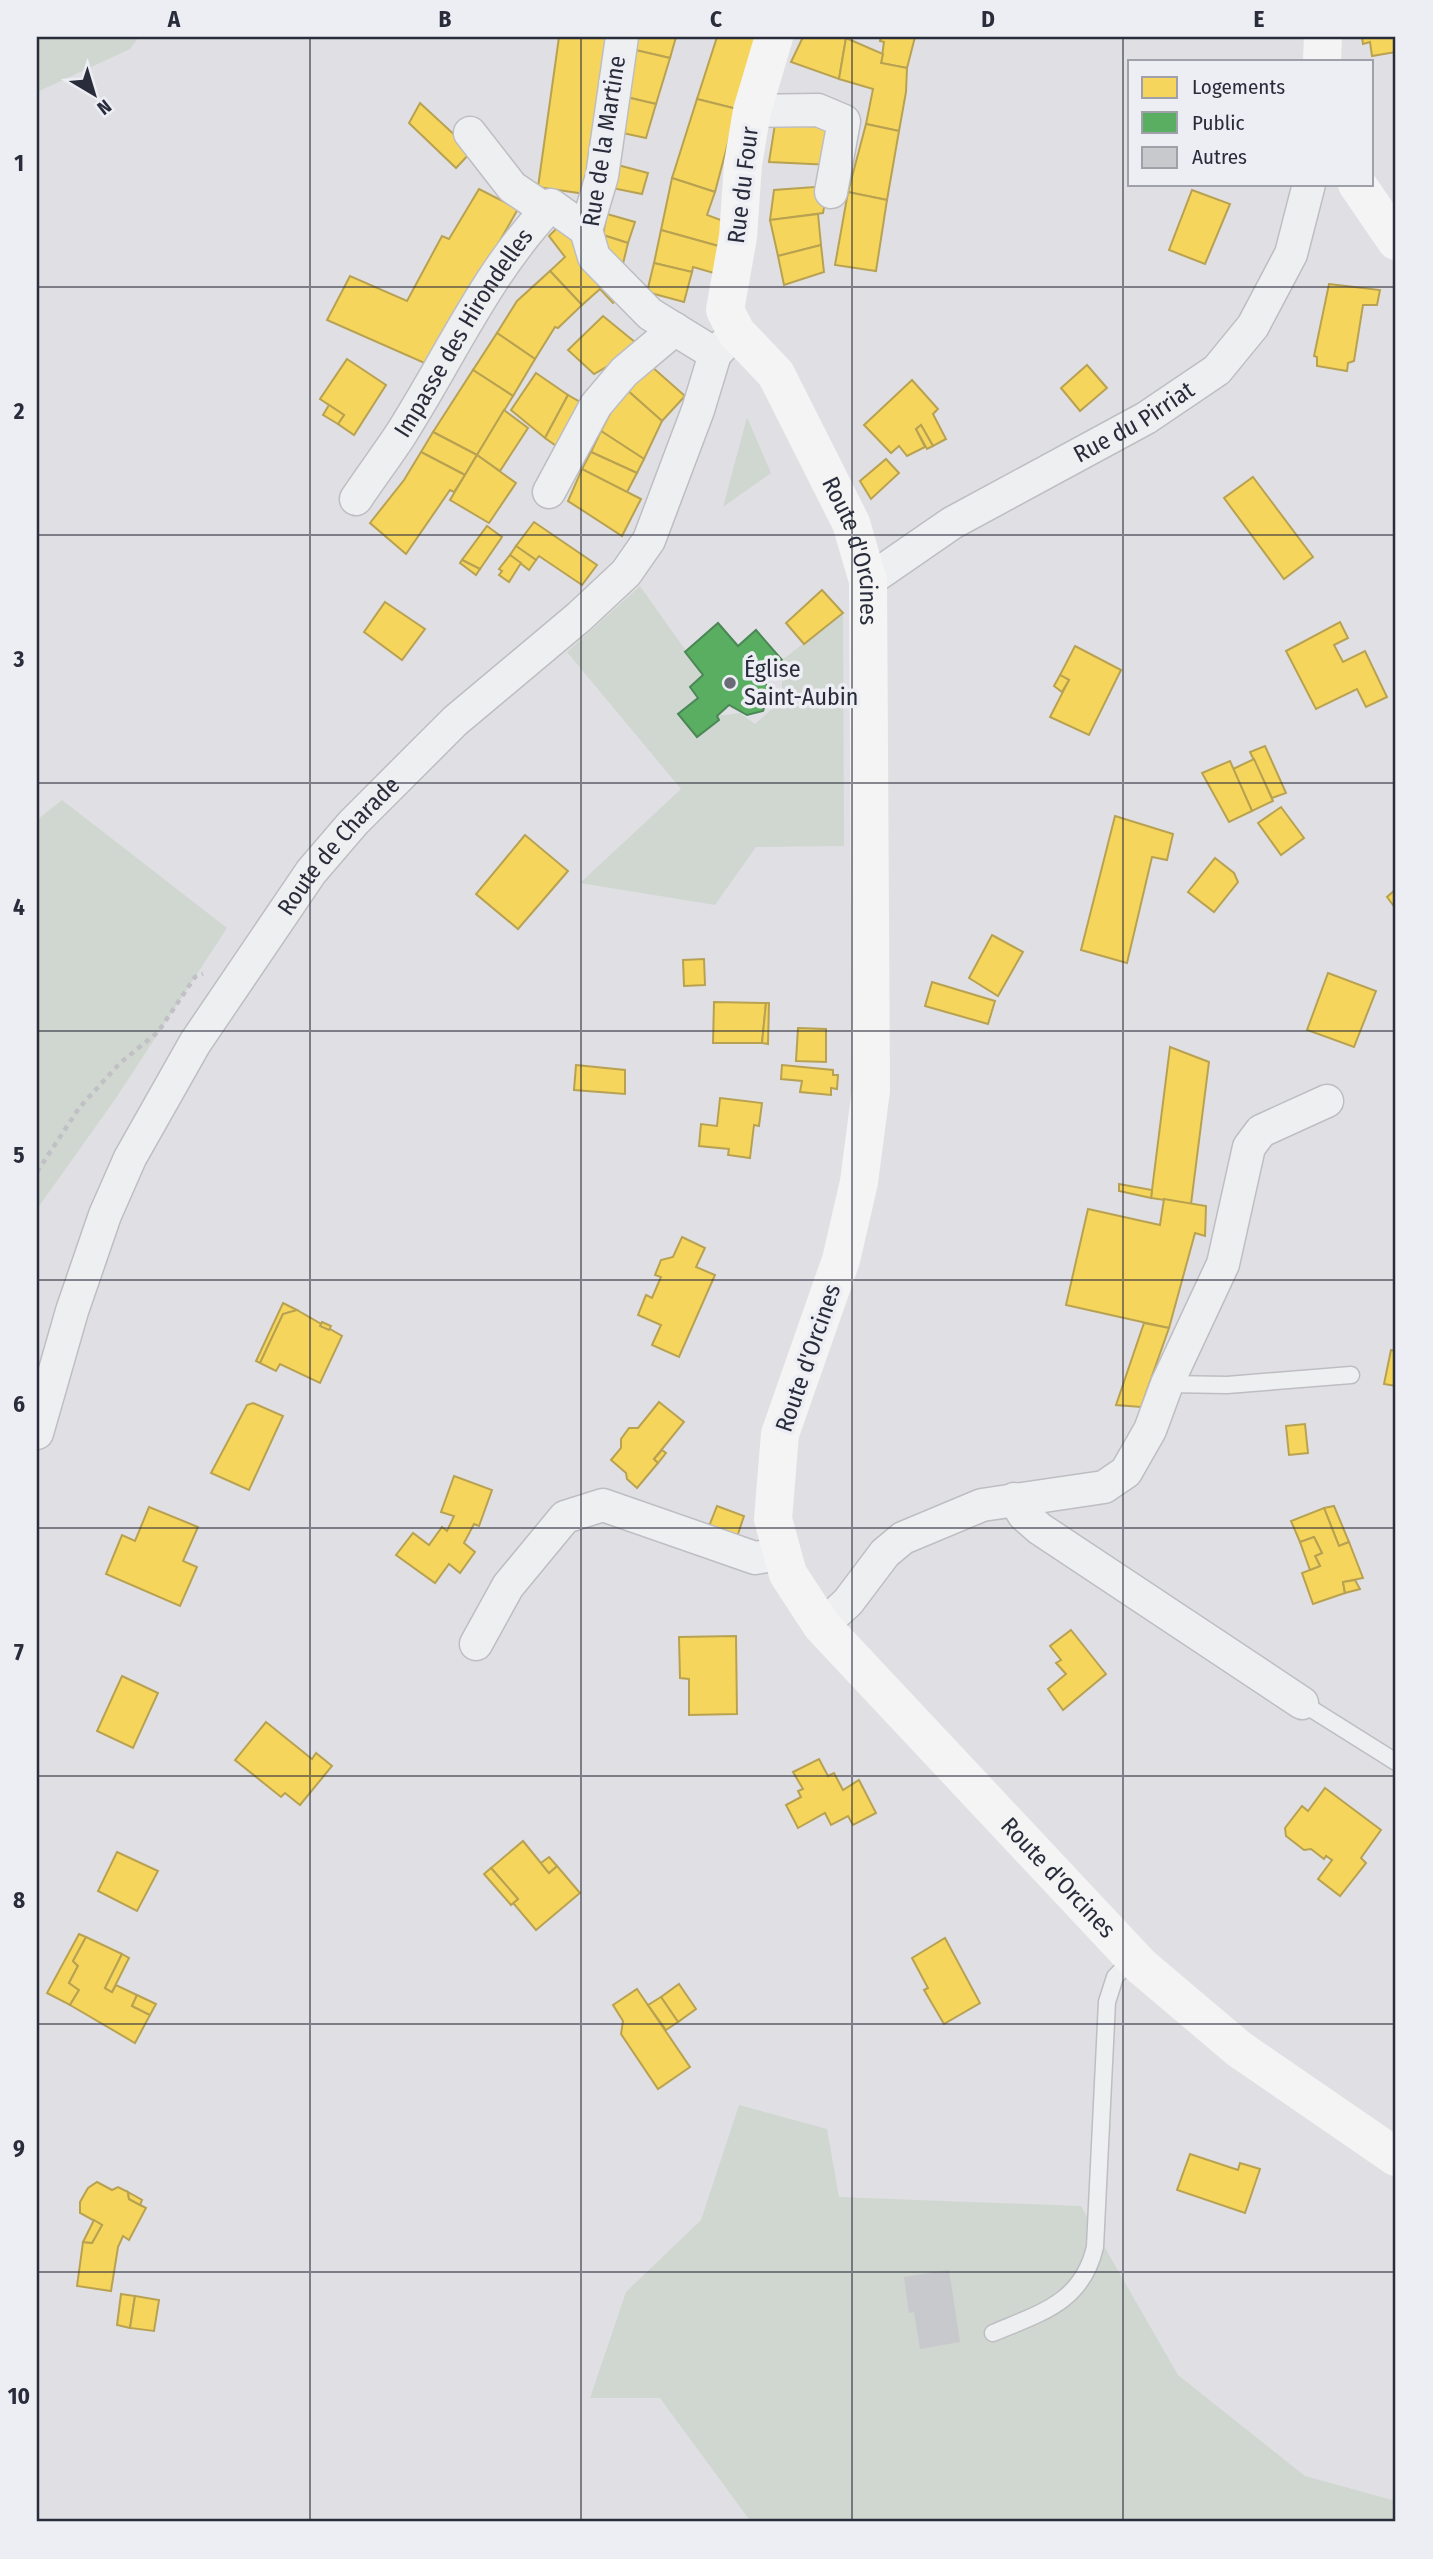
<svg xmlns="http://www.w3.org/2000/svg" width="1433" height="2559" font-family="'Fira Sans Condensed',sans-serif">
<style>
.green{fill:#cfd7d0}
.homes{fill:#f6d55c;stroke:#b8a252;stroke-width:2}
.public{fill:#5aae61;stroke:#4b8756;stroke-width:2}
.building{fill:#c8c9cc}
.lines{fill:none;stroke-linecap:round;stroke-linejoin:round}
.lane-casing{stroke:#bebec2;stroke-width:19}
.street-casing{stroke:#bebec2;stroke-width:35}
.path{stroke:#c1c1c5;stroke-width:4.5;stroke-dasharray:5 5;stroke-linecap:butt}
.lane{stroke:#eeeff1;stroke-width:16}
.street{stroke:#eeeff1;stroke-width:32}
.secondary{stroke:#f4f4f4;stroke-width:38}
.grid{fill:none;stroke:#292c3b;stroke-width:2;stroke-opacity:0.55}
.poi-dot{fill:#696b76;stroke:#edeef4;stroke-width:2.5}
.labels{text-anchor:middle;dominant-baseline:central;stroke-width:7;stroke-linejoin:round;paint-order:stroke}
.street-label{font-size:24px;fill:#292c3b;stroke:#edeef4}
.poi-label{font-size:24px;fill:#292c3b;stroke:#edeef4;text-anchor:start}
.neatline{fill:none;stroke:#292c3b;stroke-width:2.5}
.grid-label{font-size:23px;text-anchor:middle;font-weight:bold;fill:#292c3b}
</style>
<rect width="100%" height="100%" fill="#e0e0e4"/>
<g class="green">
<path d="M37 37H139L130 49 37 92Z"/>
<path d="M747 417 771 473 723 507Z"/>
<path d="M640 586 703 675 690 687 698 698 679 714 699 736 717 716 740 713 755 724 782 700V660L843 613 844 846 756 847 715 905 580 883 681 789 567 652Z"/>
<path d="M62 800 227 928 116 1098 37 1209V820Z"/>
<path d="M739 2105 827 2129 839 2197 1081 2206 1178 2375 1305 2476 1396 2501V2522H751L660 2398H590L626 2292 701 2220Z"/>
</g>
<g class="homes">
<path d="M559 37H616L592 195 538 187Z"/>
<path d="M634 37H676L670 58 631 49Z"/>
<path d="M717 37H756L737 109 697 99Z"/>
<path d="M803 37 846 38 839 79 791 62Z"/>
<path d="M881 37H915L907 68 881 63 884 42 880 41Z"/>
<path d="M1362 37H1396V52L1372 56 1370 42 1363 44Z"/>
<path d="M846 38 883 54 881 63 907 68 906 92 899 131 866 124 873 89 839 79Z"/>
<path d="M631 49 670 58 656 104 622 96Z"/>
<path d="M622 96 656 104 646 138 618 132Z"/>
<path d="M697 99 737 109 715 192 672 178Z"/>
<path d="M420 103 472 151 456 168 409 123Z"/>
<path d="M775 124 838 128 832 165 769 162Z"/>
<path d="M866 124 899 131 887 200 848 192Z"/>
<path d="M614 164 648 173 642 194 612 188Z"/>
<path d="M672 178 715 192 707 215 729 223 722 247 661 230Z"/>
<path d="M828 186 823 213 770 220 774 190Z"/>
<path d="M479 189 518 209 429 365 327 320 350 276 407 301 442 236 449 239Z"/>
<path d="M1192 190 1230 204 1205 264 1169 250Z"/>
<path d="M848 192 887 200 876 271 835 265Z"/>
<path d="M607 214 635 222 628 243 603 235Z"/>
<path d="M818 214 821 245 778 256 770 220Z"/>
<path d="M560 225 621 297 613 303 600 289 582 305 550 271 565 257 549 236Z"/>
<path d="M661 230 722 247 714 273 693 267 692 272 654 263Z"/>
<path d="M603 235 628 243 621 272 600 246Z"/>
<path d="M821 245 824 272 784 285 778 256Z"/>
<path d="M654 263 692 272 684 302 647 292Z"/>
<path d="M550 271 582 305 558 328 555 327 535 359 497 333 517 301Z"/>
<path d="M1329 284 1380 290 1377 305H1363L1354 361 1348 363 1347 371 1317 366V357L1314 356Z"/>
<path d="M603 316 641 347 594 374 568 350Z"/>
<path d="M497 333 535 359 513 396 473 370Z"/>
<path d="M347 359 386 385 354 435 338 424 344 415 320 399Z"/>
<path d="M1087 365 1107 388 1080 411 1061 388Z"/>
<path d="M651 366 685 396 662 421 627 390Z"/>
<path d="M473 370 513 396 477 455 433 432Z"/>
<path d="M536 373 568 395 545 438 511 410Z"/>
<path d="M912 380 938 409 933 414 946 439 933 446 921 425 916 429 925 447 907 456 899 446 891 453 864 425Z"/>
<path d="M627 390 662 421 644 459 601 431 622 391Z"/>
<path d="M568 395 580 402 559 448 545 438Z"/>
<path d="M329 405 344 415 338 424 323 415Z"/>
<path d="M504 410 528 428 500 471 477 455Z"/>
<path d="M921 425 933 446 927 449 916 429Z"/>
<path d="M601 431 644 459 637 473 591 452Z"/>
<path d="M433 432 477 455 465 475 421 452Z"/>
<path d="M421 452 465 475 454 492 450 490 406 554 370 523 404 480Z"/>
<path d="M591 452 637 473 626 494 582 469Z"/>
<path d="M477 455 516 483 489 523 450 500Z"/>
<path d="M886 459 899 473 871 499 860 481Z"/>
<path d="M582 469 641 499 622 536 568 501Z"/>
<path d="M1253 477 1313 557 1284 579 1224 498Z"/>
<path d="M534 522 597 565 582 585 539 556 536 560 516 546Z"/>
<path d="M487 526 502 537 480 569 462 560Z"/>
<path d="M516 546 536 560 529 570 510 555Z"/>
<path d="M510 555 521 563 509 582 499 575 502 571 499 569Z"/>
<path d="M462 560 480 569 476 575 460 563Z"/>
<path d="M822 590 843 613 804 644 786 623Z"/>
<path d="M385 602 425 629 402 660 364 632Z"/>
<path d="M1340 622 1348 638 1334 645 1343 662 1365 651 1387 697 1366 707 1357 689 1316 709 1286 651Z"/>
<path d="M1075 646 1121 670 1089 735 1050 717 1069 680 1060 675Z"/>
<path d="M1060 675 1069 680 1062 692 1054 686Z"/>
<path d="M1265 746 1286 793 1272 798 1250 752Z"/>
<path d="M1254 759 1273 801 1252 811 1233 769Z"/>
<path d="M1230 761 1252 811 1229 822 1202 773Z"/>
<path d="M1281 807 1304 838 1281 855 1258 823Z"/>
<path d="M1115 816 1173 834 1167 860 1152 857 1127 963 1081 950Z"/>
<path d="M525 835 568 871 518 929 476 894Z"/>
<path d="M1215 858 1234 873 1238 882 1214 912 1188 892Z"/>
<path d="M1396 889V909L1387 897Z"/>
<path d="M992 935 1023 952 998 996 969 978Z"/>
<path d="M704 959 705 985 684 986 683 960Z"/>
<path d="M1328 973 1376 991 1354 1047 1307 1030Z"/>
<path d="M932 982 995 1001 988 1024 925 1006Z"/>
<path d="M714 1002 766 1003 762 1043H713Z"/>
<path d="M766 1003H769L768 1044 762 1043Z"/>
<path d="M798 1028 826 1029V1062L796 1061Z"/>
<path d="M1170 1047 1209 1062 1191 1204 1151 1198Z"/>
<path d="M576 1065 625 1070V1094L574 1090Z"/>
<path d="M782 1065 833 1070V1075H838L837 1089 831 1088V1095L800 1092 802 1081 781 1079Z"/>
<path d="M720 1098 762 1103 759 1126 754 1125 750 1158 728 1155 729 1149 699 1146 701 1124 717 1126Z"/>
<path d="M1119 1184 1152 1190 1151 1198 1119 1191Z"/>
<path d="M1164 1199 1206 1206 1205 1236 1195 1233 1169 1328 1066 1305 1088 1209 1160 1225Z"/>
<path d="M682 1237 705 1248 696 1267 715 1275 679 1357 652 1345 661 1325 638 1315 646 1295 652 1298 661 1277 655 1275 661 1260 673 1257Z"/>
<path d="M283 1303 297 1310 283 1314 260 1363 256 1361Z"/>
<path d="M297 1310 342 1336 320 1383 280 1364 276 1371 260 1363 283 1314Z"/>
<path d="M322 1322 331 1326 329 1330 320 1326Z"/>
<path d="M1144 1323 1169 1328 1141 1407 1116 1405Z"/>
<path d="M1391 1350 1396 1351V1386L1384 1384Z"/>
<path d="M659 1402 684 1422 654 1459 658 1463 637 1488 627 1479 626 1473 611 1460 621 1448V1439L629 1428H638Z"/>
<path d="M253 1403 283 1416 249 1490 211 1473 247 1405Z"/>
<path d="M1305 1424 1308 1453 1289 1455 1286 1426Z"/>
<path d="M662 1450 666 1453 658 1463 654 1459Z"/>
<path d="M454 1476 492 1490 479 1526 474 1524 464 1543 475 1552 460 1573 449 1564 435 1583 396 1555 413 1533 429 1545 442 1527 447 1531 454 1516 441 1512Z"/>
<path d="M717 1506 744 1516 733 1549 704 1539Z"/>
<path d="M1334 1506 1349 1542 1339 1546 1324 1508Z"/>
<path d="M149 1507 198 1527 183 1561 197 1567 180 1606 106 1574 122 1535 135 1541Z"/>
<path d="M1324 1508 1339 1546 1349 1542 1363 1578 1343 1582 1345 1593 1313 1604 1302 1573 1320 1566 1315 1556 1322 1553 1314 1537 1300 1542 1291 1521Z"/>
<path d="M1314 1537 1322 1553 1315 1556 1320 1566 1310 1570 1300 1542Z"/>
<path d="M1355 1580 1360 1589 1345 1593 1343 1582Z"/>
<path d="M1071 1630 1106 1674 1063 1710 1048 1689 1066 1674 1056 1663 1061 1660 1050 1646Z"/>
<path d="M736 1636 737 1714 689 1715V1679L680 1678 679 1637Z"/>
<path d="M122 1676 158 1693 133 1748 97 1731Z"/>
<path d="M266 1722 312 1759 316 1753 332 1766 300 1805 285 1793 281 1797 235 1760Z"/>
<path d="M819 1759 828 1776 834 1773 843 1790 859 1780 876 1813 853 1825 848 1816 831 1825 825 1813 798 1828 786 1805 801 1797 798 1791 803 1789 793 1772Z"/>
<path d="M1325 1788 1381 1830 1361 1858 1366 1863 1340 1896 1318 1879 1332 1860 1326 1856 1324 1859 1311 1849 1304 1850 1286 1836 1285 1828 1302 1806 1308 1811Z"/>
<path d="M523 1841 549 1873 557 1866 580 1893 536 1930 513 1903 518 1899 491 1868Z"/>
<path d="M117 1852 158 1871 137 1911 98 1891Z"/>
<path d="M549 1857 557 1866 549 1873 541 1863Z"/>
<path d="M491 1868 518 1899 511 1905 484 1874Z"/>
<path d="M79 1934 86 1937 73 1961 78 1966 69 1983 79 1990 70 2005 47 1993Z"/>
<path d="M86 1937 122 1954 105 1988 112 1992 116 1985 137 1995 132 2006 150 2015 135 2043 70 2005 79 1990 69 1983 78 1966 73 1961Z"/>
<path d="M945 1938 980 2003 944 2024 924 1990 928 1988 912 1958Z"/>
<path d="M122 1954 129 1958 112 1992 105 1988Z"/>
<path d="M679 1984 696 2009 678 2022 661 1997Z"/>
<path d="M637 1989 690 2067 658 2089 621 2034 623 2021 613 2005Z"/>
<path d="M137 1995 156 2004 150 2015 132 2006Z"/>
<path d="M661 1997 678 2022 666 2030 648 2005Z"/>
<path d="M1190 2154 1238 2170 1240 2163 1260 2169 1245 2213 1177 2190Z"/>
<path d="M97 2182 112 2190 118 2187 128 2192 129 2199 146 2208 129 2240 123 2236 118 2247 111 2291 77 2286 83 2242 92 2243 102 2225 80 2213V2202L88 2188Z"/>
<path d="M128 2192 142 2200 140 2205 129 2199Z"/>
<path d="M94 2220 102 2225 92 2243 83 2242Z"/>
<path d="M121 2294 135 2296 130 2328 117 2325Z"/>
<path d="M135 2296 159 2300 154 2331 130 2328Z"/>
</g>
<path class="public" d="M718 623 738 646 756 630 782 660 763 678 770 692 763 711 747 715 729 705 717 716 719 720 697 737 678 714 698 698 690 687 703 675 685 652Z"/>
<path class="building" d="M949 2270 960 2342 920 2349 914 2312 909 2313 904 2277Z"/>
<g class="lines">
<g class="lane-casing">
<g id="lane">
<path d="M1167 1384 1227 1385 1351 1375"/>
<path d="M1302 1703 1396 1762"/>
<path d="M993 2333C1040 2313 1082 2303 1095 2247L1107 2002 1115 1977 1133 1958"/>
</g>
</g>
<g class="street-casing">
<g id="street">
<path d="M622 37 602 176 586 230 594 257 650 314 715 354"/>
<path d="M752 111 818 110 844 121 831 192"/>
<path d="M470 133 512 187 546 210"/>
<path d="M549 492 596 405 624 372 675 329"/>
<path id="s1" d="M356 499C370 478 385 458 399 437 449 359 486 273 551 205L586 230"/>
<path id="s2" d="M868 581 952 523 1146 418 1217 370 1253 326 1291 254 1309 184"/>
<path id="s3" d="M37 1433 72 1311 105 1215 130 1158 195 1043 311 872 353 823 455 721 579 617 626 573 649 540 698 410 715 354 736 332"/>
<path d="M1014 1499 1024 1515 1040 1529 1302 1703"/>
<path d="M822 1626 848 1602 885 1553 903 1538 982 1505 1104 1487 1126 1472 1150 1430 1167 1384 1223 1264 1249 1147 1261 1131 1327 1101"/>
<path d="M476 1644 508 1586 565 1517 603 1505 755 1558 780 1554"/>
</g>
</g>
<path class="path" d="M37 1172 79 1108 120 1063 158 1032 195 977 203 974"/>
<use href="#lane" class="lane"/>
<use href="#street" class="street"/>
<g class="secondary">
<path id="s4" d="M774 37 752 111 743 164 738 237 725 310 736 332 776 374 851 523 868 581 871 1090 859 1182 841 1260 780 1434 773 1519 788 1574 822 1626 1141 1966 1239 2049 1396 2157"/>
<path d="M1322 61 1323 37"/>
<path d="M1357 184 1396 241"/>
</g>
</g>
<path class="grid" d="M310 37V2522M581 37V2522M852 37V2522M1123 37V2522M37 287H1396M37 535H1396M37 783H1396M37 1031H1396M37 1280H1396M37 1528H1396M37 1776H1396M37 2024H1396M37 2272H1396"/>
<circle class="poi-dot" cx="730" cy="683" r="7"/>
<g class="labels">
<g class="street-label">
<text transform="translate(604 141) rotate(-81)">Rue de la Martine</text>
<text transform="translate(743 185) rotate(-83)">Rue du Four</text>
<text stroke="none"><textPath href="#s1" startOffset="198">Impasse des Hirondelles</textPath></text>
<text stroke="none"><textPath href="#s2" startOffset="310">Rue du Pirriat</textPath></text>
<text stroke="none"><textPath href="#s4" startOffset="555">Route d'Orcines</textPath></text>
<text stroke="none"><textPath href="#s3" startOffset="667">Route de Charade</textPath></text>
<text transform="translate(808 1358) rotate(-71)">Route d'Orcines</text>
<text stroke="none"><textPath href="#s4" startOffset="2004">Route d'Orcines</textPath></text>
</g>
<g class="poi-label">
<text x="744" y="669">Église<tspan x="744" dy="28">Saint-Aubin</tspan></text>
</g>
</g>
<rect width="1433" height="2559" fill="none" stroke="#edeef4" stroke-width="77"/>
<rect x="1128" y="60" width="245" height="126" fill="#edeef4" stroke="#9fa0aa" stroke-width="2"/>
<rect x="1142" y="77" width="35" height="21" fill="#f6d55c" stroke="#9fa0aa" stroke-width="2"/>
<text x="1192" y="94" font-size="21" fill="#292c3b">Logements</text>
<rect x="1142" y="112" width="35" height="21" fill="#5aae61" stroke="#9fa0aa" stroke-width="2"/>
<text x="1192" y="130" font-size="21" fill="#292c3b">Public</text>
<rect x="1142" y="147" width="35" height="21" fill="#c8c9cc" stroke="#9fa0aa" stroke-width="2"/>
<text x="1192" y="164" font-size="21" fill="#292c3b">Autres</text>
<g transform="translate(94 94) rotate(142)" stroke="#edeef4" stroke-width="5" paint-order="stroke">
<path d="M0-5L12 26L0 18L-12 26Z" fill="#292c3b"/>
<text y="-10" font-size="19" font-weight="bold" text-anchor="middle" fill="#292c3b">N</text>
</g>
<rect x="38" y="38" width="1356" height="2482" class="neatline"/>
<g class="grid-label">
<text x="174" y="27">A</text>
<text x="445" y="27">B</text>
<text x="716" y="27">C</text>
<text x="988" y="27">D</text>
<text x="1259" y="27">E</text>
<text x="19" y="171">1</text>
<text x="19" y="419">2</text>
<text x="19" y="667">3</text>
<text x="19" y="915">4</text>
<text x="19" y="1163">5</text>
<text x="19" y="1412">6</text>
<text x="19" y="1660">7</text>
<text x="19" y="1908">8</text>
<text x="19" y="2156">9</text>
<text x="19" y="2404">10</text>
</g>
</svg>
